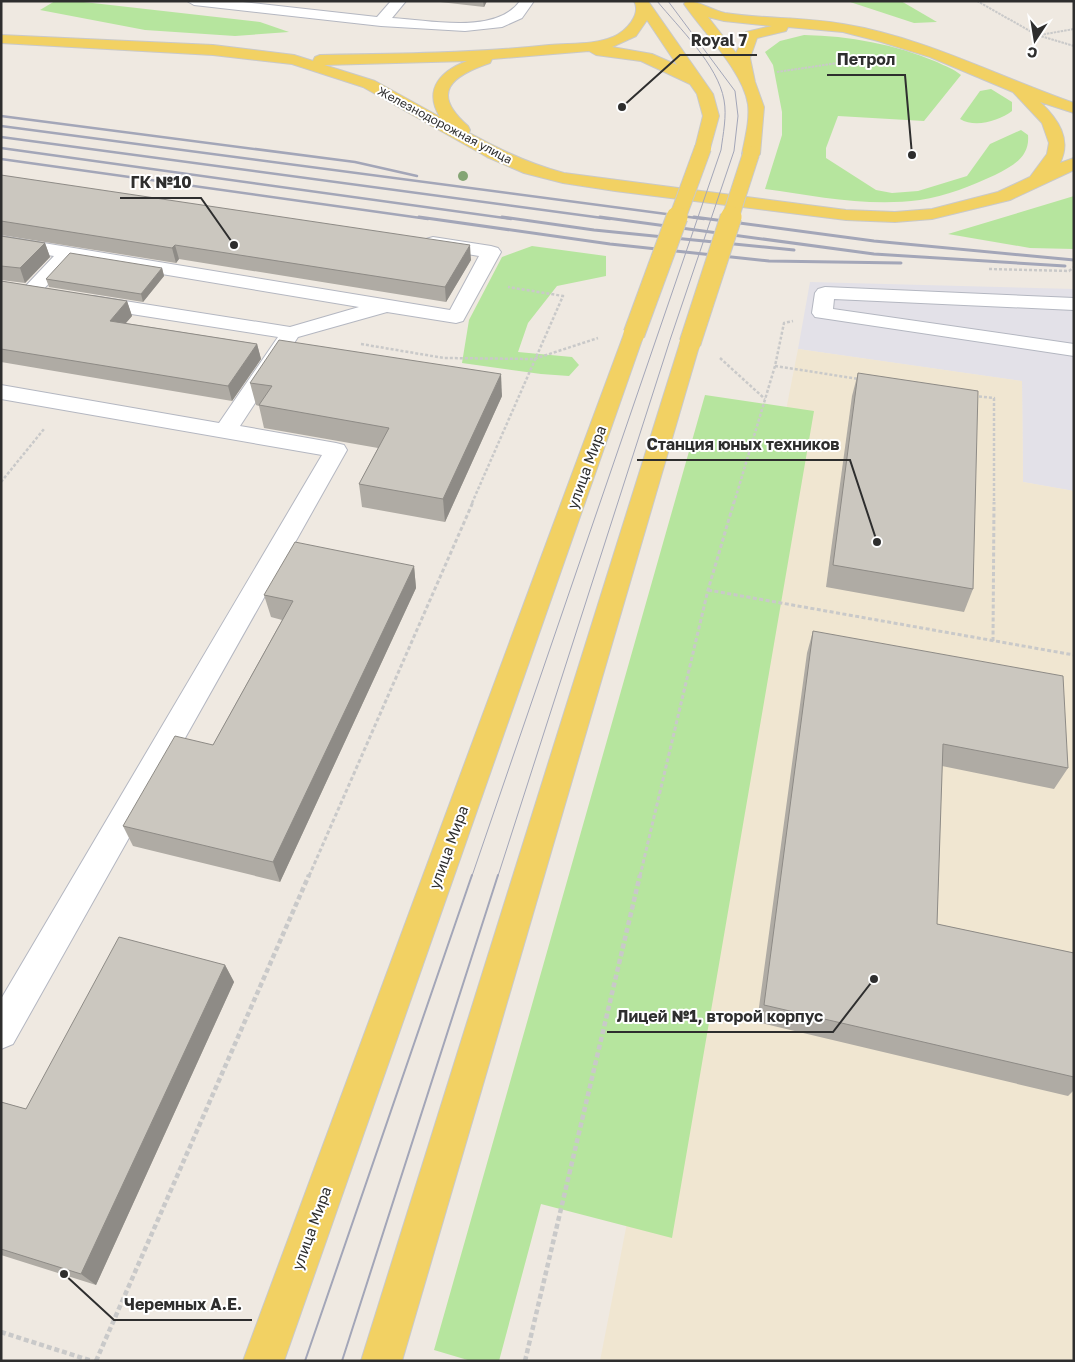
<svg xmlns="http://www.w3.org/2000/svg" width="1075" height="1362" font-family="'Golos Text',sans-serif">
<style>
.industrial{fill:#e3e1e8}
.education{fill:#f0e6d1}
.green{fill:#b6e59e}
.lines{fill:none;stroke-linecap:round;stroke-linejoin:round}
.minor-casing{stroke:#b4b7c1;stroke-width:2}
.major-casing{stroke:#c9c9c9;stroke-width:2}
.path-far3{stroke:#c9c9c9;stroke-width:2;stroke-dasharray:2.5 1;stroke-linecap:butt}
.path-far2{stroke:#c9c9c9;stroke-width:2.5;stroke-dasharray:3 2;stroke-linecap:butt}
.path-far1{stroke:#c9c9c9;stroke-width:3;stroke-dasharray:4 2.5;stroke-linecap:butt}
.path{stroke:#c9c9c9;stroke-width:4.5;stroke-dasharray:5 3;stroke-linecap:butt}
.minor{fill:#fff;fill-rule:evenodd}
.major{fill:#f2d163;fill-rule:evenodd}
.tram-far1{stroke:#a3a6b8;stroke-width:1}
.tram{stroke:#a3a6b8;stroke-width:2}
.rail-far1{stroke:#a3a6b8;stroke-width:2.5}
.rail{stroke:#a3a6b8;stroke-width:3}
.major-bridge-far1-casing{stroke:#c9c9c9;stroke-width:18;stroke-linecap:butt}
.major-bridge-casing{stroke:#c9c9c9;stroke-width:23;stroke-linecap:butt}
.major-bridge-far1{stroke:#f2d163;stroke-width:16}
.major-bridge{stroke:#f2d163;stroke-width:21}
.tree{fill:#84a574}
.wall{fill:#afaba4}
.shaded-wall{fill:#8e8b86}
.building{fill:#cbc7bf;stroke:#8e8b86}
.labels{text-anchor:middle;dominant-baseline:central;stroke-width:4;stroke-linejoin:round;paint-order:stroke}
.far-street-label{font-size:12px;fill:#2e2e2e;stroke:#fff}
.street-label{font-size:15px;fill:#2e2e2e;stroke:#fff}
.leader{fill:none;stroke:#2e2e2e;stroke-width:2}
.callout-dot{fill:#2e2e2e;stroke:#fff;stroke-width:2}
.callout-label{font-size:16px;text-anchor:middle;font-weight:bold;fill:#2e2e2e;stroke:#fff;stroke-width:4;stroke-linejoin:round;paint-order:stroke}
</style>
<rect width="100%" height="100%" fill="#efe9e1"/>
<path class="industrial" d="M810 282 1074 289V491L1023 482 1022 381 798 349Z"/>
<path class="education" d="M798 349 1022 381 1023 482 1074 491V1361H600Z"/>
<g class="green">
<path d="M55 1H75L260 22 289 32 235 36 145 30 40 10Z"/>
<path d="M847 1H901L937 22 914 23Z"/>
<path d="M804 35C850 36 894 44 937 62 945 66 954 69 961 75L924 121 838 116 826 148V158L876 190 892 193 918 191 967 176 990 144 1021 130 1028 135C1030 157 1013 166 995 175 971 186 946 196 920 200 868 207 815 196 765 189L782 135V112L773 65 765 52 780 41Z"/>
<path d="M991 89 1012 102V111C999 121 975 128 960 119L980 91Z"/>
<path d="M1074 196V249L1030 248 948 234Z"/>
<path d="M532 246 606 256V276L557 286 528 323 518 352 572 357 579 365 569 376 541 374 462 363 469 320 502 257Z"/>
<path d="M705 395 814 411 672 1238 541 1204 499 1361H471L434 1350Z"/>
</g>
<g class="lines">
<g class="minor-casing">
<g id="minor">
<path d="M187 1H234L377 17 391 1H406L392 18C429 20 496 35 520 1H534L522 18 502 27 465 31 381 26 194 5Z"/>
<path d="M1 236 450 310 479 256 426 247 424 243 426 239 433 237 491 246 498 248 501 252 463 321 456 323 387 312 298 337 240 426 336 443 344 445 347 450 13 1044 1 1049V999L322 455 1 399V385L219 423 278 337 93 308 86 306 83 302 86 298 93 296 290 327 359 307 72 259 37 296H23L20 292 54 256 1 248Z"/>
<path d="M825 287 1074 298V310L834 299 833 309 1074 344V356L815 317 812 313 815 293 818 289Z"/>
</g>
</g>
<g class="major-casing">
<g id="major">
<path d="M634 1H648L713 94 719 116 709 152H697L695 148 703 116 697 94 690 84 641 61 596 55 589 51 492 59 490 63C451 76 430 93 468 126L470 130 469 133C500 150 530 164 564 173L846 210 895 212 932 209 998 192 1030 177 1047 154 1049 143 1042 123 1013 92 930 57 878 41 843 32 788 27 786 31 757 38 750 58 755 82 764 107 760 154 757 158H745L742 154C745 138 750 121 748 104 743 71 703 32 684 4L686 1C700 1 711 10 725 13 764 19 804 17 843 24 923 37 997 76 1074 103V113L1040 102C1058 119 1072 139 1060 163L1074 158V170L1010 200 932 219 895 222 846 220 615 191 563 183 524 173 487 157 363 87 292 64 213 55 1 43V35L213 45 294 55 313 61 315 57 320 55C396 54 473 53 549 45 570 43 594 45 613 37 625 32 642 15 634 1ZM708 17 724 21 772 26 746 32 736 53ZM647 20 677 65 652 54 612 47 636 36ZM467 61C441 71 423 89 440 117L375 81 324 65Z"/>
<path d="M634 328 641 330 644 334 284 1361H243L624 334 627 330Z"/>
<path d="M690 337 697 339 700 343 402 1361H361L680 343 683 339Z"/>
</g>
</g>
<g class="path-far3">
<path d="M977 1 1037 35 1074 46"/>
<path d="M1040 35 1074 29"/>
<path d="M777 72 838 63H862"/>
</g>
<g class="path-far2">
<path d="M989 269 1069 271 1074 267"/>
<path d="M361 344 444 358 534 359 598 338"/>
<path d="M720 358 765 399"/>
<path d="M775 366 859 379"/>
<path d="M974 396 994 398V503"/>
<path d="M1 482 44 429"/>
<path d="M472 503 563 296 508 287"/>
<path d="M734 503 775 366 784 323 793 321"/>
</g>
<g class="path-far1">
<path d="M708 590 1074 655"/>
<path d="M993 641 994 502"/>
<path d="M309 876 473 502"/>
<path d="M640 876 708 590 734 502"/>
</g>
<g class="path">
<path d="M1 1332 92 1361"/>
<path d="M96 1361 309 875"/>
<path d="M525 1361 640 875"/>
</g>
<use href="#minor" class="minor"/>
<use href="#major" class="major"/>
<g class="tram-far1">
<path d="M472 876 721 150C723 134 727 116 724 100 718 65 679 28 657 1"/>
<path d="M498 876 670 340 734 151 738 116 735 91 668 1"/>
</g>
<g class="tram">
<path d="M305 1361 472 875"/>
<path d="M342 1361 498 875"/>
</g>
<g class="rail-far1">
<path d="M1 116 355 162 417 176"/>
<path d="M1 126 704 219"/>
<path d="M1 137 610 219"/>
<path d="M1 148 511 219"/>
<path d="M1 159 428 219"/>
</g>
<g class="rail">
<path d="M419 217 610 244 769 261 901 263"/>
<path d="M502 217 594 230 794 250"/>
<path d="M600 217 874 254 1065 266"/>
<path d="M694 217 874 241 1074 260"/>
</g>
<g class="major-bridge-far1-casing">
<g id="major-bridge-far1">
<path d="M677 219 703 148"/>
<path d="M730 219 751 154"/>
</g>
</g>
<g class="major-bridge-casing">
<g id="major-bridge">
<path d="M634 334 677 217"/>
<path d="M690 343 731 217"/>
</g>
</g>
<use href="#major-bridge-far1" class="major-bridge-far1"/>
<use href="#major-bridge" class="major-bridge"/>
</g>
<circle class="tree" cx="463" cy="176" r="5"/>
<g class="wall">
<path d="M440 1H487L484 7 440 2Z"/>
<path d="M1 175 471 260 446 302 179 259 176 263 1 235Z"/>
<path d="M1 236 45 243 50 257 25 283 1 280Z"/>
<path d="M162 268 164 276 143 302 49 287 46 279Z"/>
<path d="M1 281 127 301 132 316 125 323 257 344 261 359 232 401 1 362Z"/>
<path d="M858 373 973 589 964 612 826 587 852 396Z"/>
<path d="M250 383 502 396 445 522 362 507 359 484 378 448 264 428 259 406 256 405Z"/>
<path d="M414 566 416 588 280 882 133 846 123 826 213 745 282 620 271 617 264 595Z"/>
<path d="M813 631 1068 768 1054 789 942 766 937 924 1074 953V1090L1068 1096 757 1022 807 653Z"/>
<path d="M225 965 234 982 96 1285 1 1255V1102L26 1109Z"/>
</g>
<g class="shaded-wall">
<path d="M483 1H487L484 7Z"/>
<path d="M45 243 50 257 25 283 20 268Z"/>
<path d="M175 245 179 259 176 263 172 248Z"/>
<path d="M470 245 471 260 446 302 445 287Z"/>
<path d="M162 268 164 276 143 302 141 294Z"/>
<path d="M127 301 132 316 115 336 110 321Z"/>
<path d="M257 344 261 359 232 401 228 386Z"/>
<path d="M501 374 502 396 445 522 443 499Z"/>
<path d="M414 566 416 588 280 882 273 862Z"/>
<path d="M225 965 234 982 96 1285 81 1274Z"/>
</g>
<g class="building">
<path d="M1 175 470 245 445 287 175 245 172 248 1 221Z"/>
<path d="M1 236 45 243 20 268 1 266Z"/>
<path d="M70 253 162 268 141 294 46 279Z"/>
<path d="M1 281 127 301 110 321 257 344 228 386 1 349Z"/>
<path d="M279 340 501 374 443 499 359 484 389 428 259 405 272 386 250 383Z"/>
<path d="M858 373 978 391 973 589 833 565Z"/>
<path d="M295 542 414 566 273 862 123 826 175 736 213 745 293 601 264 595Z"/>
<path d="M813 631 1063 676 1068 768 943 744 937 924 1074 953V1077L764 1005Z"/>
<path d="M119 937 225 965 81 1274 1 1249V1102L26 1109Z"/>
</g>
<g class="labels">
<g class="far-street-label">
<text transform="translate(445 125) rotate(28)">Железнодорожная улица</text>
</g>
<g class="street-label">
<text transform="translate(586 467) rotate(-70)">улица Мира</text>
<text transform="translate(448 847) rotate(-70)">улица Мира</text>
<text transform="translate(311 1228) rotate(-70)">улица Мира</text>
</g>
</g>
<path class="leader" d="M622 107L680 55H757M912 155L905 75H827M234 245L201 198H120M877 542L850 460H637M874 979L833 1032H607M64 1274L114 1320H252"/>
<g class="callout-dot">
<circle cx="622" cy="107" r="5"/>
<circle cx="912" cy="155" r="5"/>
<circle cx="234" cy="245" r="5"/>
<circle cx="877" cy="542" r="5"/>
<circle cx="874" cy="979" r="5"/>
<circle cx="64" cy="1274" r="5"/>
</g>
<g class="callout-label">
<text x="719" y="46">Royal 7</text>
<text x="866" y="65">Петрол</text>
<text x="161" y="188">ГК №10</text>
<text x="743" y="450">Станция юных техников</text>
<text x="720" y="1022">Лицей №1, второй корпус</text>
<text x="183" y="1310">Черемных А.Е.</text>
</g>
<rect width="1075" height="1362" fill="none" stroke="#2e2e2e" stroke-width="5"/>
<g transform="translate(1035 40) rotate(192)" stroke="#ffffff" stroke-width="4" paint-order="stroke">
<path d="M0-4L9 19L0 12L-9 19Z" fill="#2e2e2e"/>
<text y="-8" font-size="14" font-weight="bold" text-anchor="middle" fill="#2e2e2e">С</text>
</g>
</svg>
